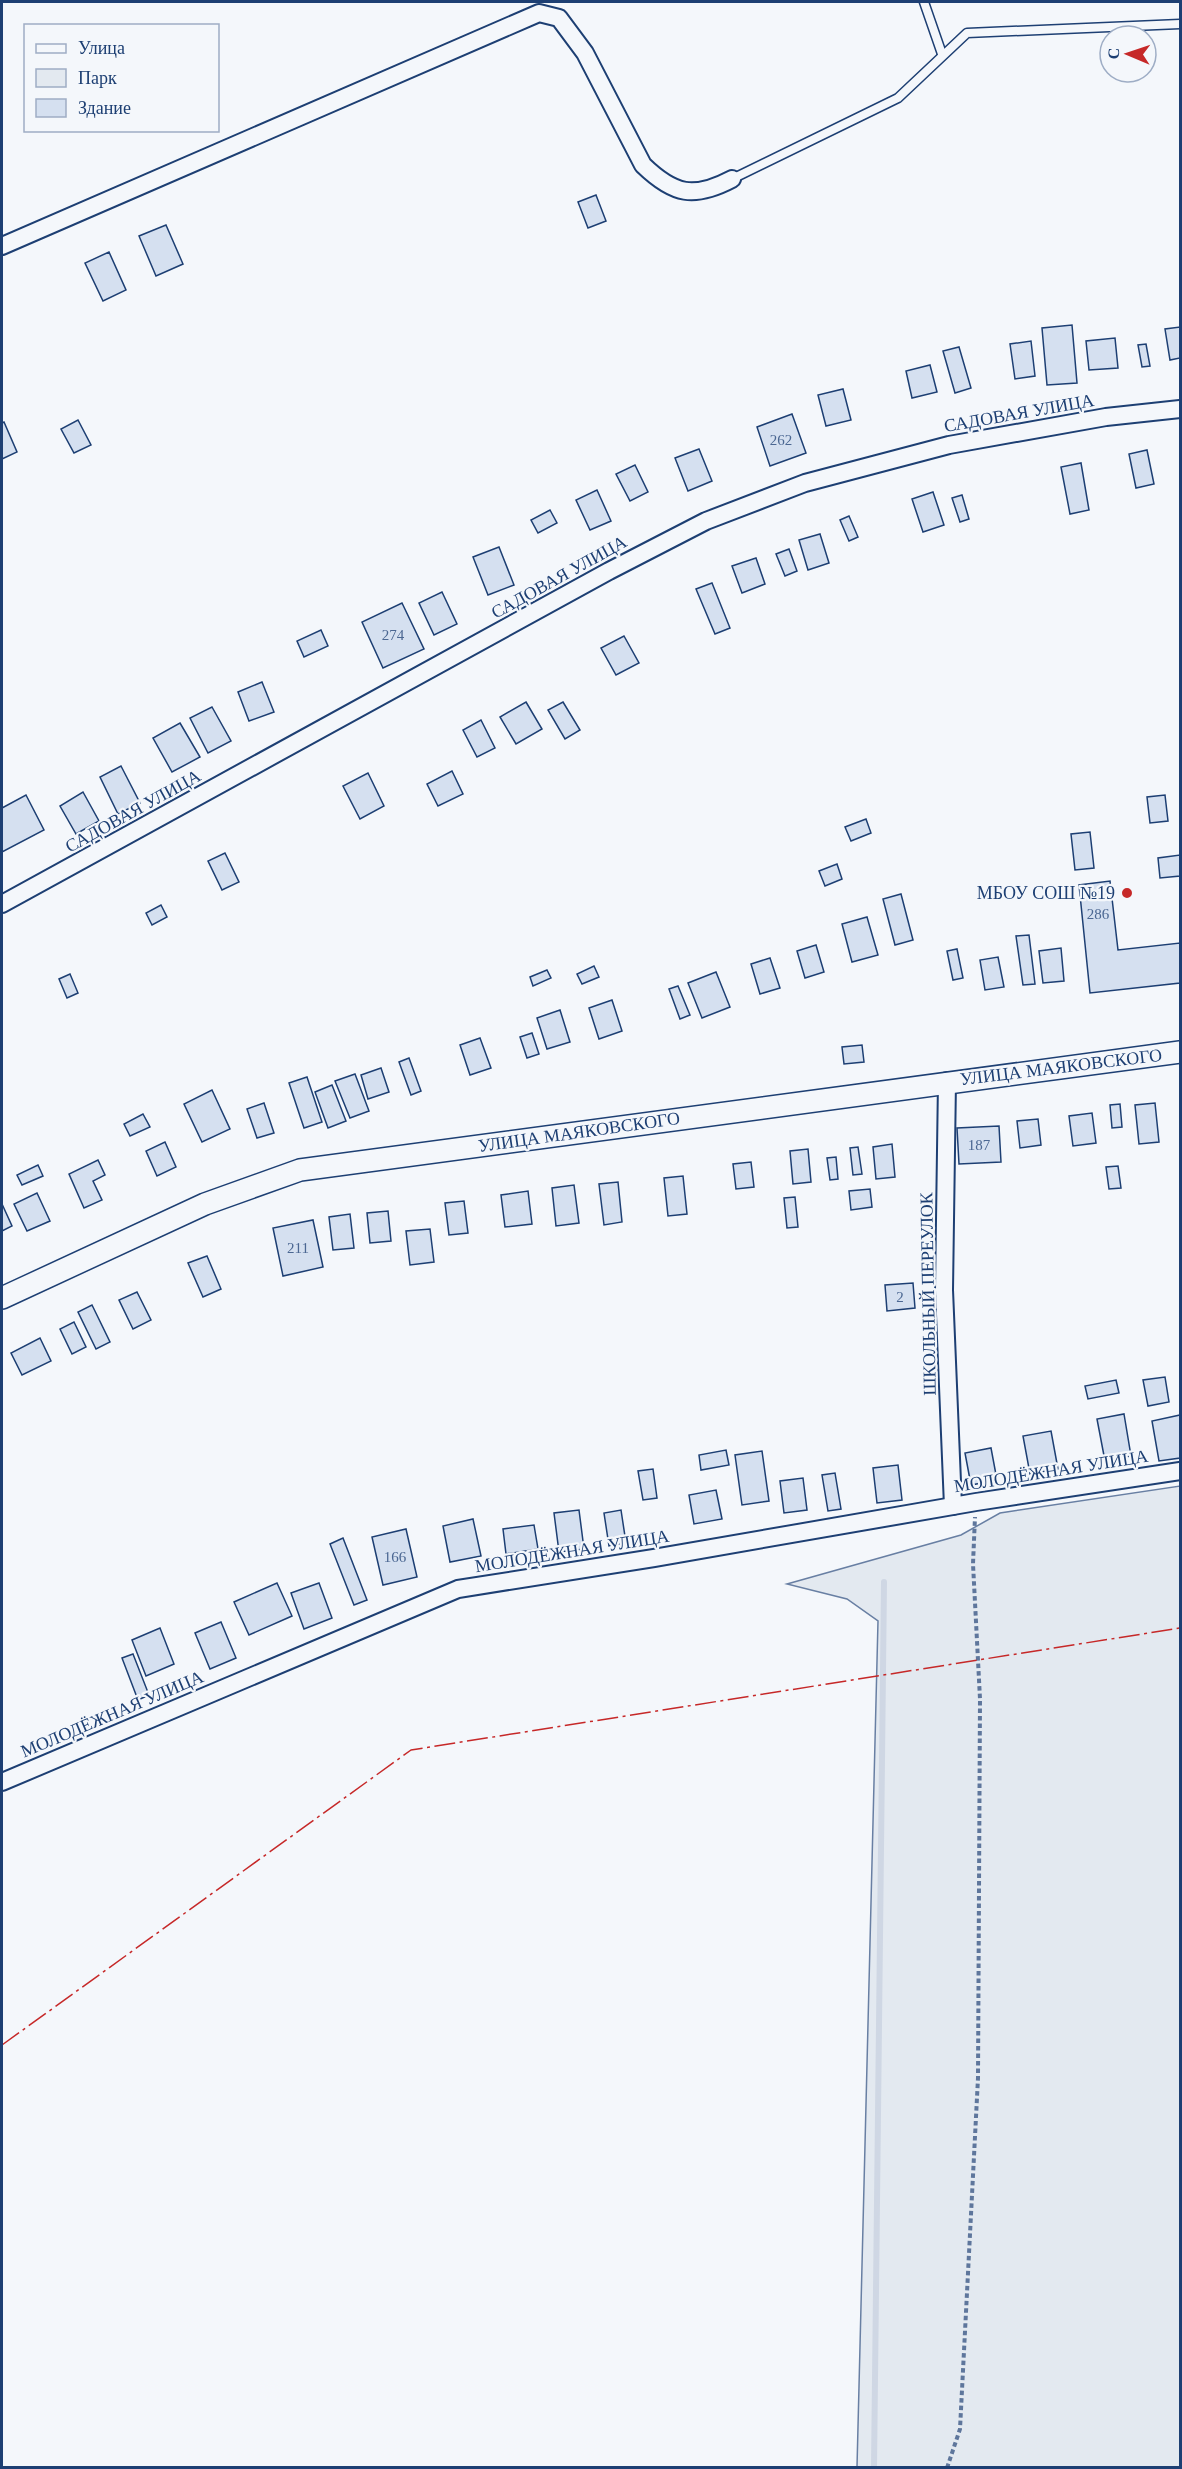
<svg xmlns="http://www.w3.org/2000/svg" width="1182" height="2469" font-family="'Times New Roman',serif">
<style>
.green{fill:#e3e9f0;stroke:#687fa3;stroke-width:1.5}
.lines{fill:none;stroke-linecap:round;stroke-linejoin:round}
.stream{stroke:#cfd7e4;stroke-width:6}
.building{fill:#d5e0f0;stroke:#1d3f73;stroke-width:1.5}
.service-casing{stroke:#1d3f73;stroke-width:11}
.minor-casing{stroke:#1d3f73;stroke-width:20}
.tertiary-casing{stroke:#1d3f73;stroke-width:24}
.path{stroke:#5e769c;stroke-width:4;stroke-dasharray:4.5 3;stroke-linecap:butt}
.service{stroke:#f4f7fb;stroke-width:8}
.minor{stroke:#f4f7fb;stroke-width:16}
.tertiary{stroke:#f4f7fb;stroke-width:21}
.power{stroke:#c62828;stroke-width:1.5;stroke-dasharray:21 4.5 3 4.5;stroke-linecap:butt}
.poi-dot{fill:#c62828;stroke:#f4f7fb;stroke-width:2}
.labels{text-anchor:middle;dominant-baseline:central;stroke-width:4.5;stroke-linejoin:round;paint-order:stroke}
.number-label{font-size:15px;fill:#4b6792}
.street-label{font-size:18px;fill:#1d3f73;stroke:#f4f7fb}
.poi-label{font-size:18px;fill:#1d3f73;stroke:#f4f7fb;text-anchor:end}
</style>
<rect width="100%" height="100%" fill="#f4f7fb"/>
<path class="green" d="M1180 1486V2467H857L878 1621 847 1599 787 1584 961 1535 1000 1513Z"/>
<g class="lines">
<path class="stream" d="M874 2468 884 1582"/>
</g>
<g class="building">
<path d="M596 195 606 221 588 228 578 202Z"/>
<path d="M166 225 183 264 156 276 139 236Z"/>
<path d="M109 252 126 290 103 301 85 263Z"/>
<path d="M1072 325 1077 383 1047 385 1042 328Z"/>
<path d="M1180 327V358L1170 360 1165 329Z"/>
<path d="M1115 338 1118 368 1089 370 1086 341Z"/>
<path d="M1031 341 1035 376 1015 379 1010 344Z"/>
<path d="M1146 344 1150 366 1142 367 1138 345Z"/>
<path d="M959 347 971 388 955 393 943 351Z"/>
<path d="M930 365 937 392 912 398 906 371Z"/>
<path d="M843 389 851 420 826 426 818 395Z"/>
<path d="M792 414 806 453 770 466 757 427Z"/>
<path d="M78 420 91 445 74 453 61 429Z"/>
<path d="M4 422 17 452 2 459V423Z"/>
<path d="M699 449 712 481 688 491 675 458Z"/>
<path d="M1147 450 1154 484 1136 488 1129 454Z"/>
<path d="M1081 463 1089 510 1070 514 1061 467Z"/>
<path d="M635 465 648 492 630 501 616 474Z"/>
<path d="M597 490 611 521 590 530 576 500Z"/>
<path d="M933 492 944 525 923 532 912 499Z"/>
<path d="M962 495 969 519 960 522 952 498Z"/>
<path d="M550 510 557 523 538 533 531 520Z"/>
<path d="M849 516 858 537 849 541 840 520Z"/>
<path d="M820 534 829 563 808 570 799 540Z"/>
<path d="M499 547 514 585 488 595 473 557Z"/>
<path d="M789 549 797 571 785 576 776 554Z"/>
<path d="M756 558 765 584 742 593 732 566Z"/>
<path d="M712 583 730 628 715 634 696 589Z"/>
<path d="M442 592 457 624 434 635 419 603Z"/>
<path d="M402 603 424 649 383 668 362 622Z"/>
<path d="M321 630 328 646 304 657 297 641Z"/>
<path d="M624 636 639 663 616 675 601 648Z"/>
<path d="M262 682 274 712 249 721 238 692Z"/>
<path d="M526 702 542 729 516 744 500 717Z"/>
<path d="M563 702 580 730 565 739 548 710Z"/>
<path d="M212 707 231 741 208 753 190 718Z"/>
<path d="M481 720 495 748 477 757 463 730Z"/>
<path d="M180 723 200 757 172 772 153 738Z"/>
<path d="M121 766 140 803 118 814 100 777Z"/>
<path d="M452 771 463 794 438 806 427 784Z"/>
<path d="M368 773 384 806 360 819 343 786Z"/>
<path d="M83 792 99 821 76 834 60 806Z"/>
<path d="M26 795 44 830 2 852V808Z"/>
<path d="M1165 795 1168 821 1150 823 1147 797Z"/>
<path d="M866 819 871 833 851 841 845 827Z"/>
<path d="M1090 832 1094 868 1075 870 1071 834Z"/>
<path d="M225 853 239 882 222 890 208 861Z"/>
<path d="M1180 855V876L1160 878 1158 858Z"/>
<path d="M837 864 842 879 825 886 819 871Z"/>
<path d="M1110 881 1118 950 1180 943V983L1090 993 1079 885Z"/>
<path d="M901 894 913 940 895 945 883 899Z"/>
<path d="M161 905 167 917 152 925 146 913Z"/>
<path d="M867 917 878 955 852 962 842 924Z"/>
<path d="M1029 935 1035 984 1023 985 1016 936Z"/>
<path d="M816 945 824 972 805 978 797 951Z"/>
<path d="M1061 948 1064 981 1043 983 1039 951Z"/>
<path d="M957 949 963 978 953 980 947 951Z"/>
<path d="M998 957 1004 987 985 990 980 960Z"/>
<path d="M770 958 780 988 760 994 751 964Z"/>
<path d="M594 966 599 977 582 984 577 974Z"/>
<path d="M547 970 551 978 533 986 530 977Z"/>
<path d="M716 972 730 1007 702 1018 688 983Z"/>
<path d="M70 974 78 993 67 998 59 979Z"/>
<path d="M678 986 690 1015 680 1019 669 989Z"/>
<path d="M612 1000 622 1031 599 1039 589 1008Z"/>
<path d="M560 1010 570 1042 547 1049 537 1018Z"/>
<path d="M532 1033 539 1054 527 1058 520 1037Z"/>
<path d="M480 1038 491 1068 470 1075 460 1045Z"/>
<path d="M862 1045 864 1062 844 1064 842 1047Z"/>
<path d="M409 1058 421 1091 411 1095 399 1062Z"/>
<path d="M381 1068 389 1092 368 1099 361 1075Z"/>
<path d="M355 1074 369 1111 350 1118 335 1081Z"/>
<path d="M307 1077 322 1122 304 1128 289 1083Z"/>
<path d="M332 1085 346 1121 328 1128 315 1092Z"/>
<path d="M212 1090 230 1129 202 1142 184 1104Z"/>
<path d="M264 1103 274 1133 257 1138 247 1109Z"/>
<path d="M1155 1103 1159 1142 1139 1144 1135 1105Z"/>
<path d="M1120 1104 1122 1127 1112 1128 1110 1105Z"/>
<path d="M1092 1113 1096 1143 1073 1146 1069 1116Z"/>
<path d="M143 1114 150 1127 130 1136 124 1124Z"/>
<path d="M1038 1119 1041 1145 1020 1148 1017 1121Z"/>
<path d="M999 1126 1001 1162 959 1164 957 1128Z"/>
<path d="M165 1142 176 1167 157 1176 146 1151Z"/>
<path d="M892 1144 895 1177 876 1179 873 1147Z"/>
<path d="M858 1147 862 1174 853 1175 850 1148Z"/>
<path d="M808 1149 811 1182 793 1184 790 1151Z"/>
<path d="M836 1157 838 1179 830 1180 827 1158Z"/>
<path d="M98 1160 105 1175 93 1181 102 1200 84 1208 69 1174Z"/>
<path d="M751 1162 754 1187 736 1189 733 1164Z"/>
<path d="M38 1165 43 1176 22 1185 17 1175Z"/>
<path d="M1118 1166 1121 1188 1109 1189 1106 1167Z"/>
<path d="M683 1176 687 1214 668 1216 664 1178Z"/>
<path d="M618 1182 622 1222 604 1225 599 1184Z"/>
<path d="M574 1185 579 1223 556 1226 552 1188Z"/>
<path d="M870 1189 872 1207 851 1210 849 1191Z"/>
<path d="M528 1191 532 1224 505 1227 501 1195Z"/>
<path d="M37 1193 50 1221 27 1231 14 1204Z"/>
<path d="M795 1197 798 1227 787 1228 784 1198Z"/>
<path d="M464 1201 468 1233 449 1235 445 1203Z"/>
<path d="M2 1204 12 1226 2 1231Z"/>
<path d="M388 1211 391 1241 370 1243 367 1213Z"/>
<path d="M350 1214 354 1248 333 1250 329 1217Z"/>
<path d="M313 1220 323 1267 283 1276 273 1228Z"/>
<path d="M430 1229 434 1262 410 1265 406 1231Z"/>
<path d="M207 1256 221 1289 203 1297 188 1263Z"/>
<path d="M913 1283 915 1308 887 1311 885 1285Z"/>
<path d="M137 1292 151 1320 133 1329 119 1300Z"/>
<path d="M92 1305 110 1342 96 1349 78 1312Z"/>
<path d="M74 1322 86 1347 72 1354 60 1329Z"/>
<path d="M40 1338 51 1361 22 1375 11 1353Z"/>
<path d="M1165 1377 1169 1402 1148 1406 1143 1380Z"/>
<path d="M1116 1380 1119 1393 1088 1399 1085 1386Z"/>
<path d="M1124 1414 1131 1456 1105 1461 1097 1419Z"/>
<path d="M1180 1415V1458L1159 1461 1152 1421Z"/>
<path d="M1051 1431 1058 1469 1030 1474 1023 1436Z"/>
<path d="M991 1448 997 1480 971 1485 965 1453Z"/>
<path d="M726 1450 729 1465 701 1470 699 1455Z"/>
<path d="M762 1451 769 1501 742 1505 735 1455Z"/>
<path d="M898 1465 902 1500 877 1503 873 1468Z"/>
<path d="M653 1469 657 1498 643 1500 638 1471Z"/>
<path d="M835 1473 841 1509 828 1511 822 1475Z"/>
<path d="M803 1478 807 1510 784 1513 780 1481Z"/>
<path d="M716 1490 722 1519 694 1524 689 1495Z"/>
<path d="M579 1510 584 1549 559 1552 554 1513Z"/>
<path d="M621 1510 626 1543 609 1546 604 1513Z"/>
<path d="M473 1519 481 1556 450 1562 443 1526Z"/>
<path d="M534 1525 538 1549 506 1554 503 1529Z"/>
<path d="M406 1529 417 1577 383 1585 372 1537Z"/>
<path d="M343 1538 367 1600 354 1605 330 1544Z"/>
<path d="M277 1583 292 1616 249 1635 234 1602Z"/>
<path d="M319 1583 332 1618 304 1629 291 1593Z"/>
<path d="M221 1622 236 1658 210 1669 195 1633Z"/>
<path d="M160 1628 174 1664 146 1676 132 1640Z"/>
<path d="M133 1654 149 1695 138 1700 122 1658Z"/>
</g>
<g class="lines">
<g class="service-casing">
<g id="service">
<path d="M924 2 942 54"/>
<path d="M732 179 898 98 967 33 1180 24"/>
</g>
</g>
<g class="minor-casing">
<g id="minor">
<path d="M2 246 539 13 559 18 585 53 643 165C674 195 694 199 732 179"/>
<path d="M2 904 609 571 706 521 805 483 949 445 1106 417 1180 409"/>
<path d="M947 1081 944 1290 953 1506"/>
<path d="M2 1782 458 1589 654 1558 976 1502 1180 1471"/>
</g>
</g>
<g class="tertiary-casing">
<path id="tertiary" d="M2 1298 205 1204 300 1170 1180 1052"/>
</g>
<path class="path" d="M947 2468 960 2429 978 2078 980 1699 973 1564 975 1517"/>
<use href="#service" class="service"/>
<use href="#minor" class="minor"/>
<use href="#tertiary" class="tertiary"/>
<path class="power" d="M2 2045 411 1750 1180 1628"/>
</g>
<circle class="poi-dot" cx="1127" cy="893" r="6"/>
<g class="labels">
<g class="number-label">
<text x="781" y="440">262</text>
<text x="393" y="635">274</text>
<text x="1098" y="914">286</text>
<text x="979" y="1145">187</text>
<text x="298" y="1248">211</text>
<text x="900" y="1297">2</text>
<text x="395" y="1557">166</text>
</g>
<g class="street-label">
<text transform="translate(1019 413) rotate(-10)">САДОВАЯ УЛИЦА</text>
<text transform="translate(559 577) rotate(-29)">САДОВАЯ УЛИЦА</text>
<text transform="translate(133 811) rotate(-29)">САДОВАЯ УЛИЦА</text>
<text transform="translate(1061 1067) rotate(-7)">УЛИЦА МАЯКОВСКОГО</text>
<text transform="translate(579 1132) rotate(-8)">УЛИЦА МАЯКОВСКОГО</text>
<text transform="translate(928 1294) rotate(-91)">ШКОЛЬНЫЙ ПЕРЕУЛОК</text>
<text transform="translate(1051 1471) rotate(-9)">МОЛОДЁЖНАЯ УЛИЦА</text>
<text transform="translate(572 1551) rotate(-9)">МОЛОДЁЖНАЯ УЛИЦА</text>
<text transform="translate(112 1714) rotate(-23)">МОЛОДЁЖНАЯ УЛИЦА</text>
</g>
<g class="poi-label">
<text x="1115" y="893">МБОУ СОШ №19</text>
</g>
</g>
<rect width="1182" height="2469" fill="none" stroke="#1d3f73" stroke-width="6"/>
<rect x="24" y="24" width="195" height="108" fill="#f4f7fb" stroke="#9eadc5" stroke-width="1.5"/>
<rect x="36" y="44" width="30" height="9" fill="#f4f7fb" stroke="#9eadc5" stroke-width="1.5"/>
<text x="78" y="54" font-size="18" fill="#1d3f73">Улица</text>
<rect x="36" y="69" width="30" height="18" fill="#e3e9f0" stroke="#9eadc5" stroke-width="1.5"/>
<text x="78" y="84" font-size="18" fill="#1d3f73">Парк</text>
<rect x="36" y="99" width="30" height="18" fill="#d5e0f0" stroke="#9eadc5" stroke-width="1.5"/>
<text x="78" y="114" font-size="18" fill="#1d3f73">Здание</text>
<g transform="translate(1128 54) rotate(272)"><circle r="28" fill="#f4f7fb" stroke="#9eadc5" stroke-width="1.5"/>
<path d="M0-4.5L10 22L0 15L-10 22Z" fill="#c62828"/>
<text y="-9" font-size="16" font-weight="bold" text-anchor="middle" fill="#1d3f73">С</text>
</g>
</svg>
